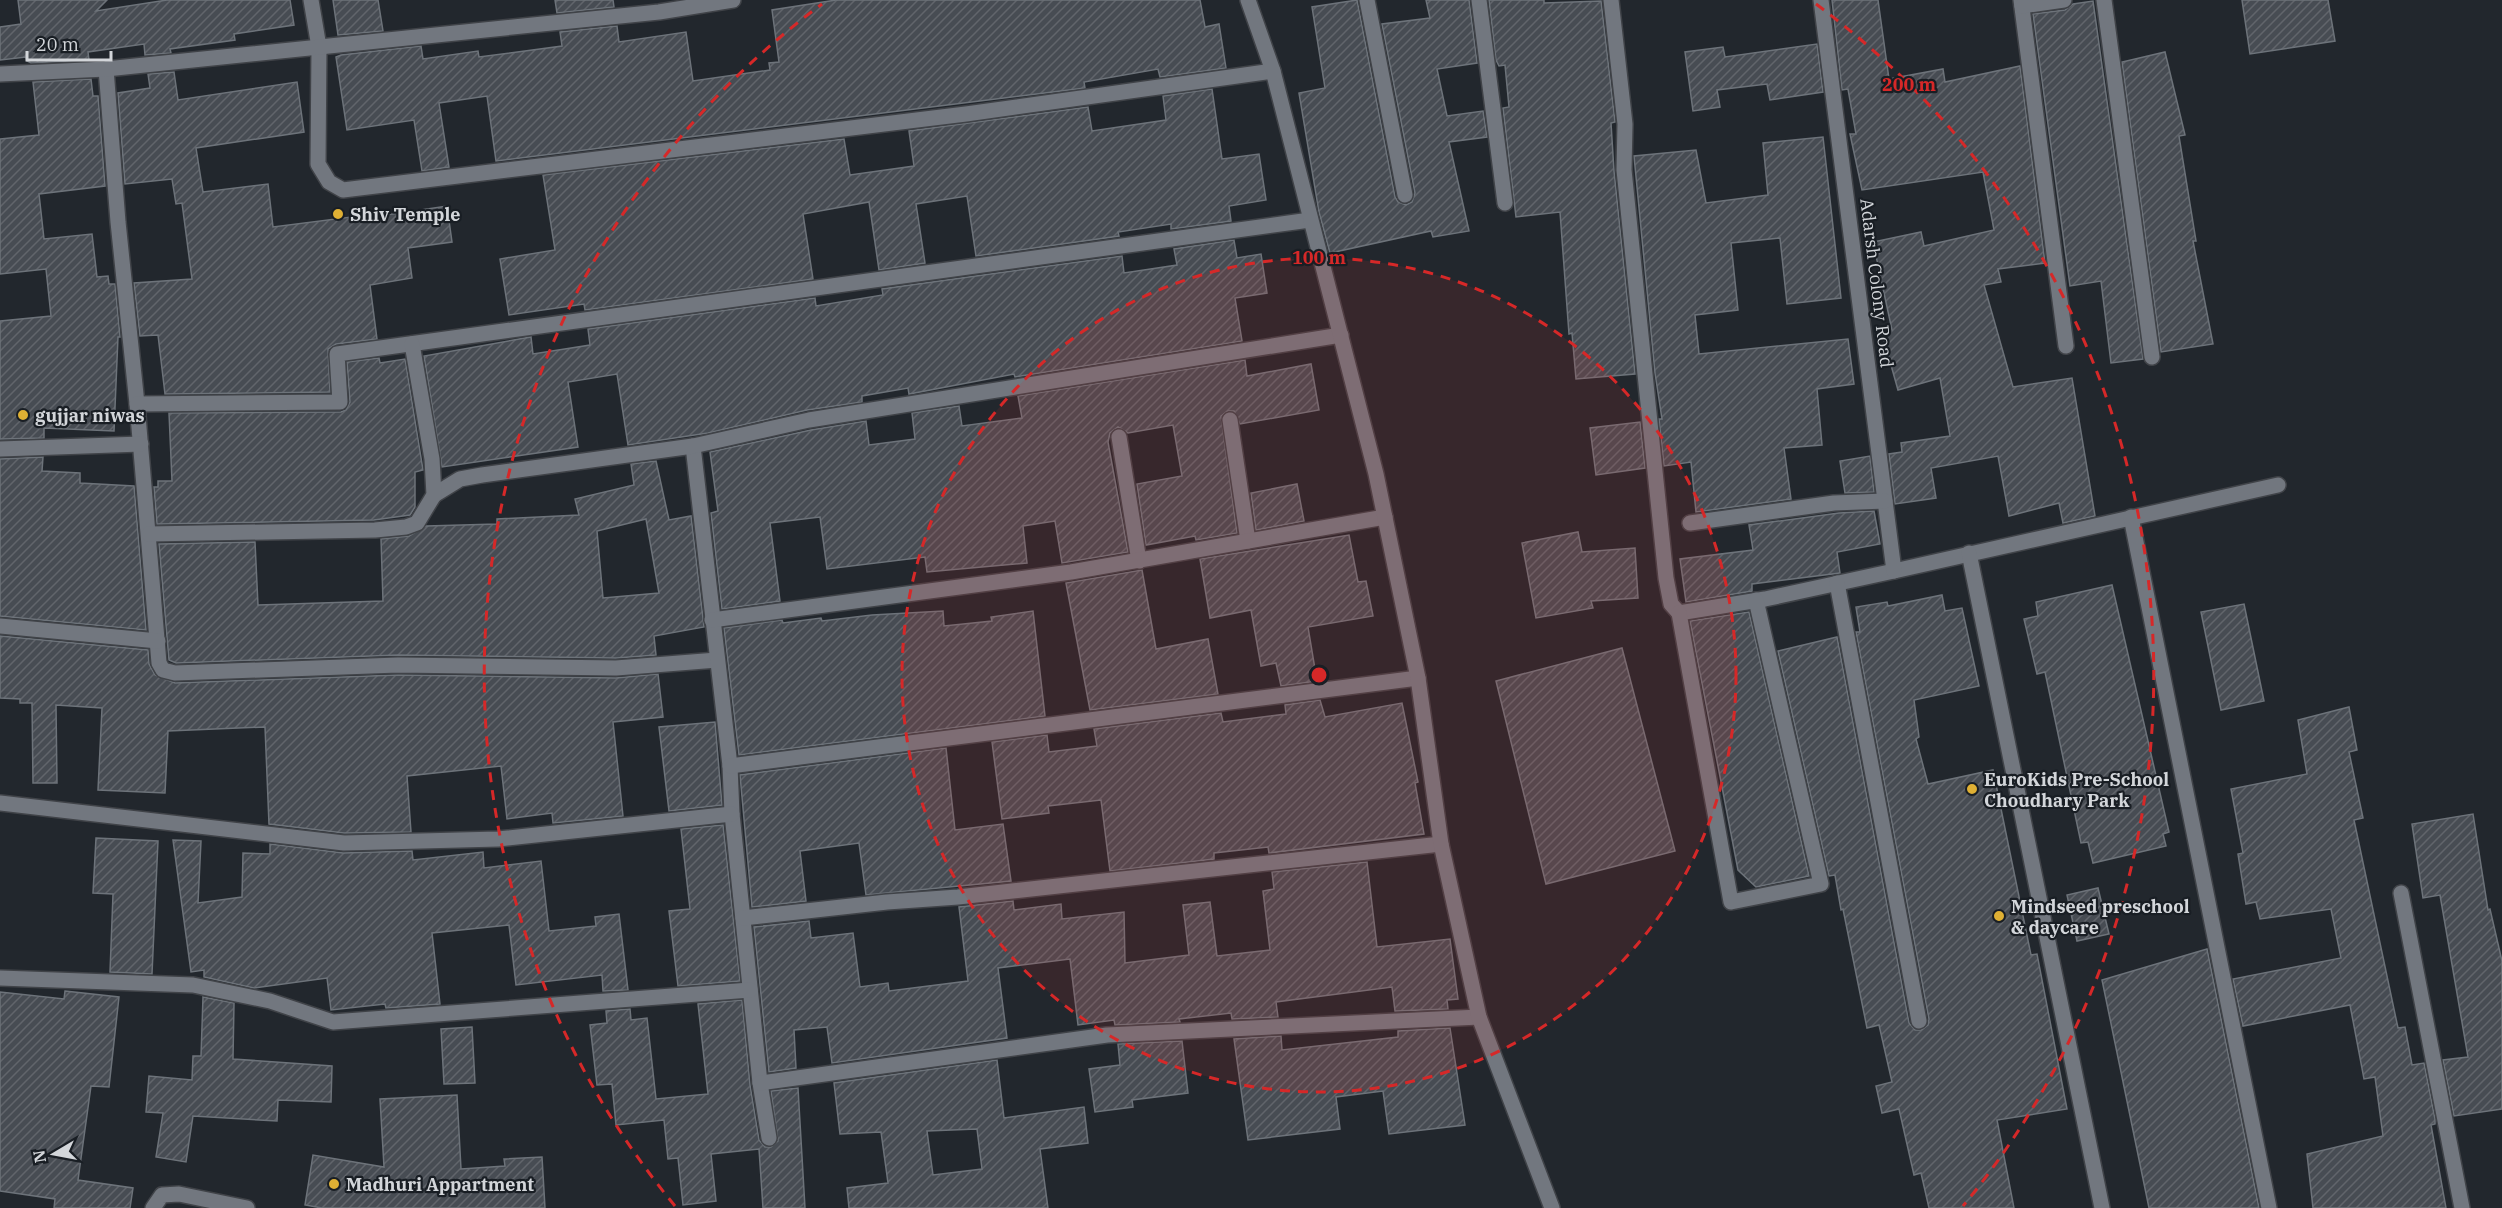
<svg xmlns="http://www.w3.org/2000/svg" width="2502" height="1208" font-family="'IBM Plex Serif',serif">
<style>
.building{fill:url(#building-hatch);stroke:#6d737a;stroke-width:1.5;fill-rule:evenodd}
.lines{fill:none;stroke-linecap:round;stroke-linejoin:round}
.minor-casing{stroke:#404348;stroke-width:18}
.tertiary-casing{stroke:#404348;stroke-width:18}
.minor{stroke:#72777f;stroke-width:15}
.tertiary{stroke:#72777f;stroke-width:15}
.ring{fill:none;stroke:#d62828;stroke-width:3;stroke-dasharray:10 8}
.poi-dot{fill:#dfb034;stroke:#191e24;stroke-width:2}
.labels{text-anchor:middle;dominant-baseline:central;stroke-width:4.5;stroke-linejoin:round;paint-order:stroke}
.poi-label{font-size:18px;font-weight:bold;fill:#d3d6da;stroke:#191e24;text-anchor:start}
.street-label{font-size:18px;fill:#d3d6da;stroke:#191e24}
.centre{fill:#d62828;stroke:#191e24;stroke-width:3}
.ring-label{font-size:18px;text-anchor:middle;font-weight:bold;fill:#d62828;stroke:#191e24;stroke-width:4.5;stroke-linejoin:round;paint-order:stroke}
</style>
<defs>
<pattern id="building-hatch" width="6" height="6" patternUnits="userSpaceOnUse" patternTransform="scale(1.5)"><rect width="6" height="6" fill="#474c53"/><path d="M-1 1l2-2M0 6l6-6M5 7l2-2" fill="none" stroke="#61656b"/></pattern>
</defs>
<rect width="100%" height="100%" fill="#22272d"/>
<g class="building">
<path d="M18 0H107L96 11 167 0H290L294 25 234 34 235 40 170 49 171 53 145 55 144 44 88 52 89 60 31 63 27 61 26 57 0 60V27L21 24Z"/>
<path d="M333 0H378L383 31 338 35Z"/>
<path d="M555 0H613L614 7 557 13Z"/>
<path d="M836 0H1200L1205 27 1219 24 1226 68 1160 77 1158 69 1084 82 1085 88 496 161 487 96 439 103 449 167 422 171 414 120 347 130 336 57 341 55 421 46 423 59 478 51 479 57 562 46 560 32 617 26 619 42 686 32 693 81 770 70 769 63 779 62 772 10Z"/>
<path d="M1357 0 1395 197 1398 202 1406 205 1412 202 1415 193 1382 24 1430 18 1426 0H1469L1477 63 1437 69 1447 116 1483 111 1487 137 1449 142 1469 231 1433 237 1431 231 1330 253 1319 212 1299 93 1325 88 1312 7Z"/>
<path d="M1489 0H1544V3L1601 1 1615 122 1611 123 1614 171 1635 374 1576 379 1572 333 1569 334 1560 212 1516 217 1503 108 1509 107 1505 65 1499 66 1496 60Z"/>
<path d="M1832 0H1878L1889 79 1943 69 1945 82 2020 66 2045 263 1998 269 2001 282 1984 285 2013 387 2072 378 2095 516 2063 523 2059 503 2009 516 1998 456 1931 468 1936 498 1895 504 1889 454 1902 452 1901 443 1950 436 1940 378 1898 390 1882 333 1892 330 1873 242 1921 232 1924 246 1994 230 1983 172 1862 190 1850 134H1856L1848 89 1842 90Z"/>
<path d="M2242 0H2328L2335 41 2250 54Z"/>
<path d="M2093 1 2143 359 2111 363 2101 281 2070 286 2033 14 2065 10 2073 4Z"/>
<path d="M1817 44 1823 92 1770 100 1767 84 1717 90 1720 107 1693 111 1685 52 1723 47 1725 57Z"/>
<path d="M2165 52 2185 135 2179 136 2196 241H2193L2213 344 2161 352 2122 62Z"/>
<path d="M174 72 178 100 297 82 304 132 196 148 203 192 268 184 273 227 359 216V219L447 206 452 242 408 248 412 278 370 285 377 339 336 344 328 349 330 392 165 394 158 335 140 336 134 283 192 279 182 203 176 204 172 179 125 184 118 93 150 88 148 74Z"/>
<path d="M91 79 93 96H98L105 186 39 194 44 239 92 234 97 277 108 276 109 284H115L120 337H118L114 431 44 428V438L0 439V321L51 316 46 269 0 274V139L39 135 33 82Z"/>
<path d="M1212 89 1222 159 1259 154 1266 200 1229 206 1231 221 1171 229V224L1118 232 1119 236 976 256 967 196 916 204 925 263 879 270 869 202 803 214 813 279 585 310 584 304 509 315 500 259 555 250 543 175 844 139 850 175 914 166 909 131 1088 107 1092 131 1166 120 1163 96Z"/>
<path d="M1823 137 1841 298 1787 304 1780 238 1731 243 1738 310 1695 315 1699 354 1848 339 1854 384 1817 389 1822 445 1784 448 1791 499 1696 512 1691 462 1664 466 1659 419H1662L1655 373 1634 156 1696 150 1706 203 1768 195 1763 143Z"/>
<path d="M1234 240 1237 258 1261 254 1267 293 1235 298 1242 341 1015 377 1014 374 909 394 908 388 862 396V402L807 410 708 433 628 445 617 374 568 382 578 447 442 467 424 356 531 337 533 354 590 345 588 329 815 298 816 306 883 295 882 289 1122 256 1124 273 1177 265 1174 249Z"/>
<path d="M379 358 380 363 405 359 423 470 415 472V507L410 515 374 520 157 524 154 487H158V481H172L169 413 341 412 346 410 350 402 347 362Z"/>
<path d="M1245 360 1247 376 1311 364 1319 410 1240 424 1234 411H1228L1221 416 1237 533 1196 540 1195 536 1146 545 1137 484 1182 476 1173 425 1128 433 1118 427 1110 433 1108 442 1128 552 1062 563 1055 521 1023 526 1027 563 927 572 925 557 827 569 820 517 770 523 780 601 722 609 711 513 718 511 710 452 811 430 866 421 869 445 915 439 912 413 959 406 962 426 1022 418 1018 396Z"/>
<path d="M1640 422 1645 468 1596 475 1590 428Z"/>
<path d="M1870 456 1874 492 1845 493 1840 461Z"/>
<path d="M43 457 42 471 80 473V483L134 486 146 630 0 616V459Z"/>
<path d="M656 461 669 520 691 516 704 627 654 636 656 655 616 658 398 655 176 663 169 660 159 544 255 542 258 605 383 601 381 539 409 536 426 526 497 524V519L579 515 575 499 634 485 631 464ZM646 519 659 593 603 598 597 531Z"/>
<path d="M1297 484 1304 521 1256 530 1251 493Z"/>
<path d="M1874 511 1880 544 1837 552 1840 573 1752 584V591L1686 602 1680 559 1753 550 1749 525 1839 513Z"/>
<path d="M1578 532 1582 552 1635 548 1638 598 1591 601 1593 608 1536 618 1522 543Z"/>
<path d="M1349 535 1358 582 1366 581 1373 616 1308 627 1317 681 1281 686 1276 663 1261 666 1251 610 1210 618 1200 559Z"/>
<path d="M1142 570 1156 649 1208 639 1218 694 1090 710 1066 583Z"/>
<path d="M2112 585 2169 832 2163 834 2166 846 2093 863 2088 842 2081 843 2045 672 2037 674 2024 619 2038 616 2036 602Z"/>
<path d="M1942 595 1945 611 1962 608 1979 686 1914 700 1919 737 1916 739 1928 784 1993 770 2031 955 2037 954 2067 1109 1997 1120 2014 1208H1929L1921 1173 1914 1175 1899 1109 1882 1113 1876 1086 1892 1082 1879 1025 1867 1028 1843 909 1841 910 1835 875 1829 876 1778 651 1837 637 1909 1023 1915 1030H1921L1928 1025 1929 1019 1856 632H1860L1856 607 1887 602 1888 606Z"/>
<path d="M2244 604 2264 701 2221 710 2201 612Z"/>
<path d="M943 611 944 626 992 621 991 617 1033 611 1045 716 739 755 724 628 782 620 783 623 821 618 822 621 872 615Z"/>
<path d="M1749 612 1809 876 1756 887 1738 870 1690 621Z"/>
<path d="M0 636 148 650 149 664 155 675 175 683 398 675 616 678 658 674 663 717 613 722 623 816 553 823 552 813 507 819 501 766 407 776 411 832 344 833 269 824 265 727 168 731 165 793 98 790 102 708 56 705 57 783H33L32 703H20V699L0 698Z"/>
<path d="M1622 648 1675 851 1546 884 1496 681Z"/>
<path d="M1320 700 1325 717 1402 703 1418 782 1415 783 1424 834 1269 853 1268 847 1214 853V859L1110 871 1101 800 1048 806 1049 813 1002 819 992 742 1047 735 1049 752 1097 746 1094 729 1221 713 1223 722 1286 714 1285 705Z"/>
<path d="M2349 707 2357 750 2349 752 2363 818 2354 820 2398 1028 2405 1027 2412 1065 2424 1063 2435 1119V1124L2431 1125 2446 1208H2313L2307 1154 2383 1136 2375 1077 2364 1079 2350 1005 2243 1026 2233 979 2341 958 2331 909 2260 919 2256 902 2246 904 2238 854 2243 853 2231 789 2307 774 2298 720Z"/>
<path d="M715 722 722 805 669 811 659 727Z"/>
<path d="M946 748 955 830 1003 824 1011 881 866 895 859 843 800 851 806 901 752 907 740 775Z"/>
<path d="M2473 814 2488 910 2490 909 2502 961V1109L2454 1116 2443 1060 2468 1057 2440 895 2423 898 2412 824Z"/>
<path d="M723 825 740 981 678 986 669 911 690 909 681 829Z"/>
<path d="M96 838 158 841 152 974 110 972 113 894 93 893Z"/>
<path d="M173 840 201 841 198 903 242 897 243 853 270 854V844L343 853 412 851 413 860 483 852 484 868 541 861 549 931 596 926 595 917 619 914 628 990 603 991 602 975 516 985 509 925 432 933 440 1004 386 1008 385 1004 331 1010 327 978 254 988 204 977V970L191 972Z"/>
<path d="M1367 862 1377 947 1450 939 1458 999 1447 1000 1448 1009 1395 1011 1392 987 1276 1002 1278 1017 1232 1019 1231 1013 1179 1019 1180 1022 1115 1025 1114 1020 1078 1025 1070 959 998 968 1007 1038 832 1063 827 1027 794 1030 796 1068 769 1072 754 927 809 921 811 938 853 933 860 987 888 983 889 991 968 981 959 907 1013 901 1014 910 1061 904 1062 919 1124 912 1125 963 1189 955 1183 905 1210 902 1217 956 1270 950 1263 891 1274 889 1272 872Z"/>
<path d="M2098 888 2109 934 2077 941 2067 895Z"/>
<path d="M2207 949 2259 1208H2149L2102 980Z"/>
<path d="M65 991 119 997 109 1087 91 1086 78 1180 133 1188 130 1208H54L55 1199 0 1191V992L64 999Z"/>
<path d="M203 997 234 1003 233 1059 332 1066 331 1102 278 1100 277 1121 193 1116 186 1162 156 1157 163 1113 146 1112 149 1076 192 1080 193 1056H201Z"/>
<path d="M742 1000 750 1085 759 1140 765 1147H771L778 1141 771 1091 798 1088 805 1208H763L759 1149 711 1154 716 1201 683 1205 678 1158 668 1159 664 1120 616 1125 612 1084 597 1085 590 1025 607 1023 606 1011 630 1009 631 1020 647 1018 656 1099 708 1094 698 1004Z"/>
<path d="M472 1027 475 1083 444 1084 441 1029Z"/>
<path d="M1450 1028 1465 1125 1389 1134 1383 1091 1336 1097 1340 1129 1248 1140 1234 1039 1281 1036 1282 1050 1398 1037V1031Z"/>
<path d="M1182 1041 1188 1093 1132 1100 1133 1107 1095 1112 1089 1069 1120 1065 1118 1044Z"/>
<path d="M997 1060 1004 1118 1084 1107 1088 1143 1040 1149 1048 1208H849L847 1188 888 1183 881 1132 840 1134 834 1083ZM977 1129 982 1169 933 1175 927 1131Z"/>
<path d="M457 1095 461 1169 505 1166 504 1159 542 1157 545 1208H322L305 1205 313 1155 384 1167 380 1099Z"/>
</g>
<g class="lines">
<g class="minor-casing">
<g id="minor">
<path d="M311 0 319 47 318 164 329 182 343 190 966 114 1273 71"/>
<path d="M1367 0 1405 195"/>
<path d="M1479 0 1505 203"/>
<path d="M1611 0 1625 124 1624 170 1666 578 1671 604 1679 613 1765 599 1894 571 2278 485"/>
<path d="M1821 0 1894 571"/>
<path d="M2021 0 2066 346"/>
<path d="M2104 0 2152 357"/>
<path d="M2022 6 2064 0"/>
<path d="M106 69 118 222 137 404 159 663 163 670 175 673 398 665 616 668 717 660"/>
<path d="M0 74 106 69 659 12 733 0"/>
<path d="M137 404 340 402 337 354 1310 220"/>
<path d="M1230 420 1248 541"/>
<path d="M1119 437 1139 561"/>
<path d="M693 446 730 766 732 814 760 1083 769 1138"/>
<path d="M0 449 141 444"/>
<path d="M434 495 460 479 482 475 693 446 809 420 1341 335"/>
<path d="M2131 517 2269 1208"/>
<path d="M1690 523 1834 503 1885 501"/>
<path d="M149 534 375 530 406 527 417 523 434 495 432 459 412 344"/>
<path d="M1969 553 2102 1208"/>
<path d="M1837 583 1919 1021"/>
<path d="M1679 613 1731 902 1821 884 1756 600"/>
<path d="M712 620 1071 572 1385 517"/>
<path d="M0 626 158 641"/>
<path d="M730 766 1418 678"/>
<path d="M0 803 344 843 498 839 732 814"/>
<path d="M2401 893 2462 1208"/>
<path d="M743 918 887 902 958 897 1441 844"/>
<path d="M0 978 193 985 270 1001 333 1022 750 990"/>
<path d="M760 1083 1107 1035 1479 1017"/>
<path d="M153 1208 162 1195 179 1194 247 1208"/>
</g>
</g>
<g class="tertiary-casing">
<path id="tertiary" d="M1248 0 1273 71 1376 474 1418 678 1441 844 1479 1017 1552 1208"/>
</g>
<use href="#minor" class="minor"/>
<use href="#tertiary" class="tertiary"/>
</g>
<circle cx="1319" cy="675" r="417" fill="#d62828" fill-opacity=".12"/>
<g class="ring">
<circle cx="1319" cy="675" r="417"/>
<path d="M675 1206A835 835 0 0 1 822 4M1816 4A835 835 0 0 1 1963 1206"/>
</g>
<g class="poi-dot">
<circle cx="338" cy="214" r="6"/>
<circle cx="23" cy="415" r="6"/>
<circle cx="1972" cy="789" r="6"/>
<circle cx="1999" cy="916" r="6"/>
<circle cx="334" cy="1184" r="6"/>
</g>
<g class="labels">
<g class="poi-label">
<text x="350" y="214">Shiv Temple</text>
<text x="35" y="415">gujjar niwas</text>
<text x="1984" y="779">EuroKids Pre-School<tspan x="1984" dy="21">Choudhary Park</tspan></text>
<text x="2011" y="906">Mindseed preschool<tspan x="2011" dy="21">&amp; daycare</tspan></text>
<text x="346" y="1184">Madhuri Appartment</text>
</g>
<g class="street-label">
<text transform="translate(1877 283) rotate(83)">Adarsh Colony Road</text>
</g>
</g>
<circle cx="1319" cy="675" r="9" class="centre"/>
<g class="ring-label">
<text x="1909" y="91">200 m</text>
<text x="1319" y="264">100 m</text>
</g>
<g transform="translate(54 1154) rotate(260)" stroke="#191e24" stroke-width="4.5" paint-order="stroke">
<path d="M0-4.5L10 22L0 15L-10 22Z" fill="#d3d6da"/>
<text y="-9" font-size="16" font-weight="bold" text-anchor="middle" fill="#d3d6da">N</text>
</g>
<path d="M27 51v9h84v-9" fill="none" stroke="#d3d6da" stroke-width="3"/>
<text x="36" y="51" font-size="18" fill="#d3d6da" stroke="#191e24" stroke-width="4.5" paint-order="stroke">20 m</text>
</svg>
